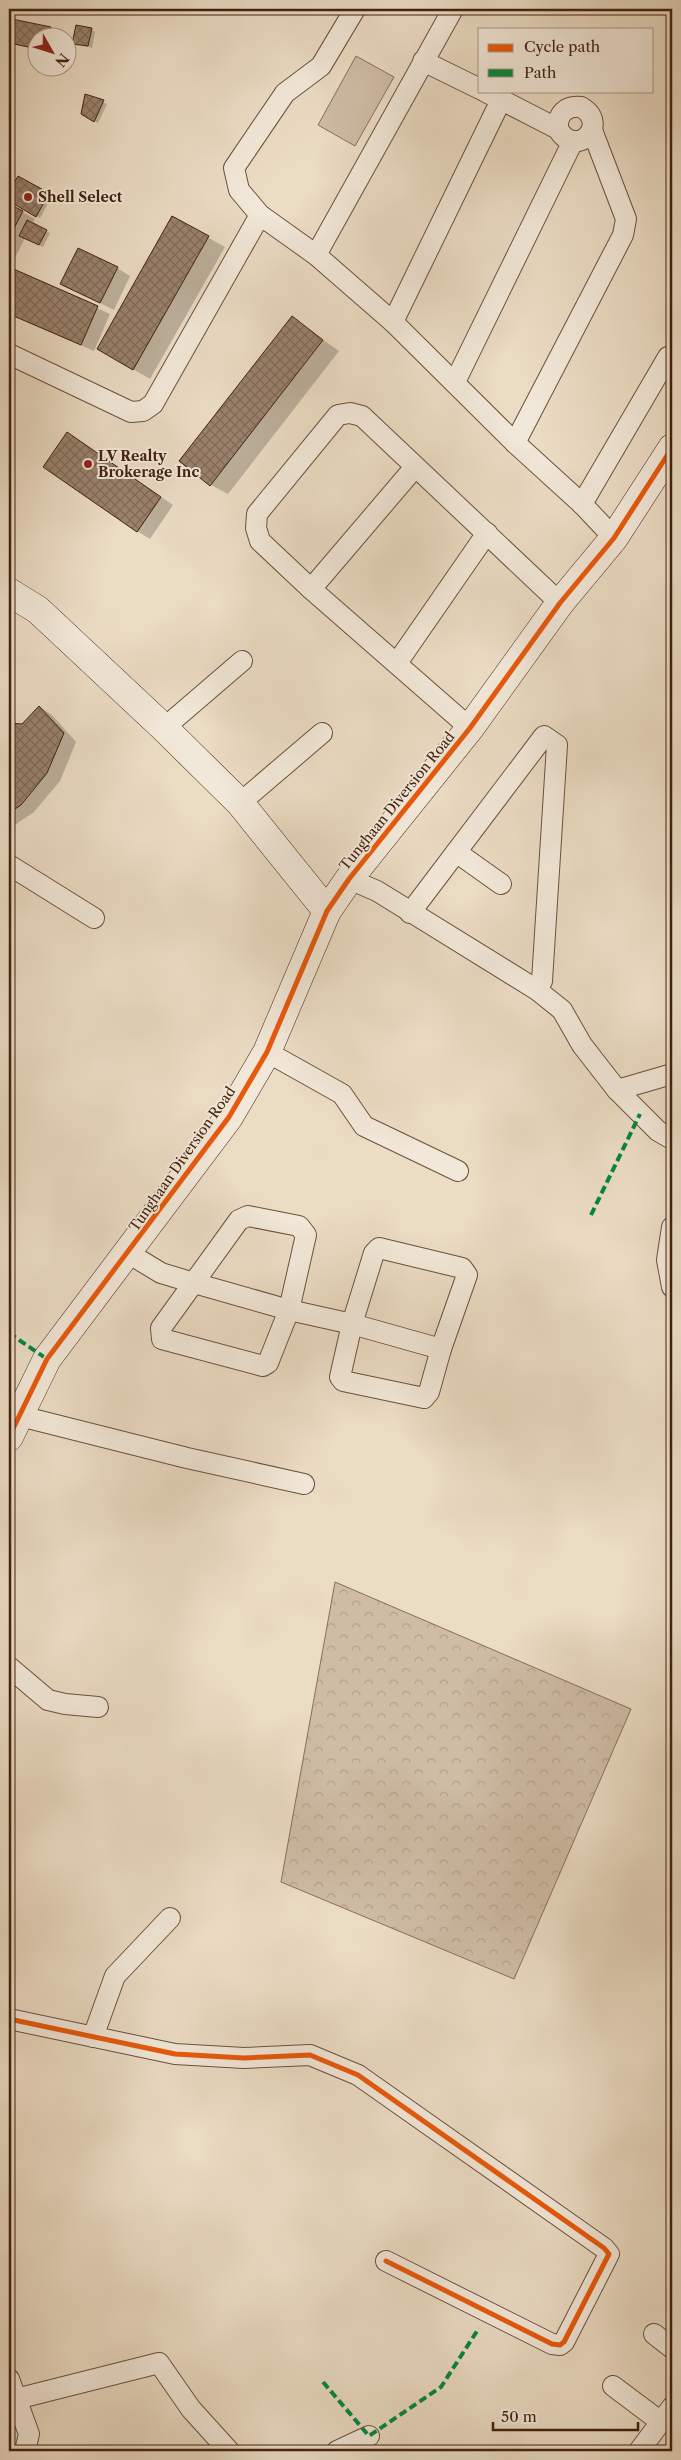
<svg xmlns="http://www.w3.org/2000/svg" width="681" height="2460" font-family="'Libre Caslon Text',serif">
<style>
.forest{fill:url(#forest-crowns);stroke:#886e5a}
.pitch{fill:#cebca5;stroke:#886e5a}
.shadow{fill:#0003}
.building{fill:url(#building-cross-hatch);stroke:#42210f}
.lines{fill:none;stroke-linecap:round;stroke-linejoin:round}
.street-casing{stroke:#6c503c;stroke-width:22}
.secondary-casing{stroke:#42210f;stroke-width:29}
.street{stroke:#f2e8d9;stroke-width:20}
.secondary{stroke:#f2e8d9;stroke-width:28}
.quiet{stroke:#00873e;stroke-width:4;stroke-dasharray:8 4;stroke-linecap:butt}
.cycleway-casing{stroke:#f2e8d9;stroke-width:8}
.cycleway{stroke:#e8590c;stroke-width:5}
.poi-dot{fill:#8f2418;stroke:#f2e8d9;stroke-width:2}
.labels{text-anchor:middle;dominant-baseline:central;stroke-width:4;stroke-linejoin:round;paint-order:stroke}
.poi-label{font-size:14px;font-weight:bold;fill:#42210f;stroke:#f2e8d9;text-anchor:start}
.street-label{font-size:14px;fill:#42210f;stroke:#f2e8d9}
</style>
<defs>
<pattern id="forest-crowns" width="20" height="18" patternUnits="userSpaceOnUse" patternTransform="scale(1.25)"><rect width="20" height="18" fill="#cebca5"/><path d="M2 6a3 3 0 1 1 6 0M12 15a3 3 0 1 1 6 0" fill="none" stroke="#b2a18d"/></pattern>
<pattern id="building-cross-hatch" width="8" height="8" patternUnits="userSpaceOnUse" patternTransform="scale(1.25)"><rect width="8" height="8" fill="#9a826d"/><path d="M0 0l8 8M0 8l8-8" fill="none" stroke="#7f6a58"/></pattern>
</defs>
<rect width="100%" height="100%" fill="#ebdcc4"/>
<filter id="stains"><feTurbulence type="fractalNoise" baseFrequency=".004" numOctaves="4"/><feColorMatrix values="0 0 0 0 .2 0 0 0 0 .09 0 0 0 0 .02 0 0 0 .5 -.17"/></filter>
<radialGradient id="worn" r=".72"><stop offset=".6" stop-color="#630" stop-opacity="0"/><stop offset="1" stop-color="#630" stop-opacity=".3"/></radialGradient>
<path class="forest" d="M335 1582 631 1709 514 1979 281 1882Z"/>
<path class="pitch" d="M356 56 394 77 355 146 318 125Z"/>
<g class="shadow">
<path d="M13 21 50 28 54 31 53 38H38V50L13 44 9 42Z"/>
<path d="M91 29 95 32 92 48 74 43Z"/>
<path d="M86 96 107 104 98 123 82 114Z"/>
<path d="M9 148 12 150 9 162Z"/>
<path d="M18 178 52 196 40 218 9 200V195Z"/>
<path d="M9 205 35 219 32 224 50 233 43 247 25 238 12 264 9 263Z"/>
<path d="M173 218 225 247 150 379 99 349Z"/>
<path d="M9 268 110 314 94 351 9 314Z"/>
<path d="M117 268 130 276 114 310 62 284Z"/>
<path d="M292 318 339 351 228 494 211 485Z"/>
<path d="M68 434 173 505 150 539 137 531Z"/>
<path d="M40 707 52 715 76 742 60 781 34 812 9 829V724L22 725Z"/>
</g>
<g class="building">
<path d="M12 19 51 27 49 38H38V49L9 43Z"/>
<path d="M76 25 92 28 88 46 72 44Z"/>
<path d="M85 94 104 100 94 122 81 114Z"/>
<path d="M18 176 49 193 36 217 9 201V192Z"/>
<path d="M9 204 23 211 9 238Z"/>
<path d="M172 216 209 236 133 370 97 349Z"/>
<path d="M27 220 47 230 39 245 19 236Z"/>
<path d="M78 248 118 267 100 303 60 284Z"/>
<path d="M9 267 98 306 81 345 9 314Z"/>
<path d="M292 316 323 340 210 486 179 461Z"/>
<path d="M67 432 161 497 137 532 43 467Z"/>
<path d="M39 706 64 733 47 773 21 805 9 813V723L22 724Z"/>
</g>
<g class="lines">
<g class="street-casing">
<g id="street">
<path d="M355 9 321 66 285 93 234 168 239 190 260 215 316 255 393 322 515 443 582 504 614 538"/>
<path d="M423 61 480 89"/>
<path d="M484 91 558 129C576 160 611 124 581 107 566 105 557 114 558 129"/>
<path d="M316 255 453 9"/>
<path d="M393 322 501 100"/>
<path d="M9 354 131 412 143 411 153 404 260 215"/>
<path d="M455 382 573 141"/>
<path d="M515 443 623 235 626 219 592 130"/>
<path d="M582 504 668 357"/>
<path d="M311 589 415 467"/>
<path d="M397 663 487 533"/>
<path d="M164 728 242 661"/>
<path d="M470 728 311 589 260 541 256 528 257 514 338 415 350 413 362 416 560 603"/>
<path d="M240 803 322 733"/>
<path d="M456 852 501 884"/>
<path d="M9 865 94 918"/>
<path d="M349 879 377 891 537 990 562 1010 582 1045 617 1090 658 1131 672 1139"/>
<path d="M410 913 544 736 557 745 542 981 537 990"/>
<path d="M267 1052 342 1094 364 1126 458 1171"/>
<path d="M617 1090 672 1074"/>
<path d="M248 1216 299 1226 306 1235 289 1310 268 1363 263 1366 162 1339 161 1328 239 1220Z"/>
<path d="M672 1227 667 1260 672 1287"/>
<path d="M379 1248 462 1268 467 1275 441 1349 429 1392 424 1398 343 1381 340 1377 352 1324 374 1253Z"/>
<path d="M128 1253 161 1273 194 1283 289 1310 352 1324 441 1349"/>
<path d="M20 1416 187 1458 304 1484"/>
<path d="M9 1667 48 1700 65 1704 98 1707"/>
<path d="M9 2019 175 2054 244 2058 310 2055 358 2075 604 2248 609 2254 564 2342 560 2345 552 2344 386 2261"/>
<path d="M93 2037 115 1976 170 1918"/>
<path d="M654 2334 672 2348"/>
<path d="M9 2379 29 2434 25 2451"/>
<path d="M613 2386 661 2422"/>
<path d="M16 2399 159 2363 191 2409 229 2451"/>
<path d="M337 2451 369 2436"/>
<path d="M639 2451 672 2407"/>
</g>
</g>
<g class="secondary-casing">
<g id="secondary">
<path d="M9 592 38 610 164 728 240 803 327 911"/>
<path d="M9 1437 47 1359 229 1117 267 1052 327 911 349 879 470 728 560 603 614 538 672 448"/>
</g>
</g>
<use href="#street" class="street"/>
<use href="#secondary" class="secondary"/>
<g class="quiet">
<path d="M591 1215 640 1114"/>
<path d="M9 1333 47 1359"/>
<path d="M323 2382 369 2436 441 2387 479 2328"/>
</g>
<g class="cycleway-casing">
<g id="cycleway">
<path d="M9 1437 47 1359 229 1117 267 1052 327 911 349 879 470 728 560 603 614 538 672 448"/>
<path d="M9 2019 175 2054 244 2058 310 2055 358 2075 604 2248 609 2254 564 2342 560 2345 552 2344 386 2261"/>
</g>
</g>
<use href="#cycleway" class="cycleway"/>
</g>
<g class="poi-dot">
<circle cx="28" cy="197" r="5"/>
<circle cx="88" cy="464" r="5"/>
</g>
<g class="labels">
<g class="poi-label">
<text x="38" y="197">Shell Select</text>
<text x="98" y="456">LV Realty<tspan x="98" dy="16">Brokerage Inc</tspan></text>
</g>
<g class="street-label">
<text transform="translate(397 801) rotate(-51)">Tunghaan Diversion Road</text>
<text transform="translate(182 1159) rotate(-55)">Tunghaan Diversion Road</text>
</g>
</g>
<rect width="681" height="2460" fill="none" stroke="#ebdcc4" stroke-width="30"/>
<rect x="10" y="10" width="661" height="2440" fill="none" stroke="#42210f" stroke-width="2.5"/>
<rect x="15" y="15" width="651" height="2430" fill="none" stroke="#42210f"/>
<rect x="478" y="28" width="175" height="65" fill="#f2e8d9" stroke="#ac9888"/>
<rect x="488" y="44" width="25" height="8" fill="#e8590c" stroke="#ac9888"/>
<text x="524" y="52" font-size="15" fill="#42210f">Cycle path</text>
<rect x="488" y="69" width="25" height="8" fill="#00873e" stroke="#ac9888"/>
<text x="524" y="78" font-size="15" fill="#42210f">Path</text>
<g transform="translate(52 52) rotate(129)"><circle r="24" fill="#f2e8d9" stroke="#ac9888"/>
<path d="M0-4L9 19L0 12L-9 19Z" fill="#8f2418"/>
<text y="-8" font-size="14" font-weight="bold" text-anchor="middle" fill="#42210f">N</text>
</g>
<path d="M493 2422v8h145v-8" fill="none" stroke="#42210f" stroke-width="2.5"/>
<text x="501" y="2422" font-size="15" fill="#42210f" stroke="#f2e8d9" stroke-width="4" paint-order="stroke">50 m</text>
<rect width="100%" height="100%" filter="url(#stains)"/>
<rect width="100%" height="100%" fill="url(#worn)"/>
</svg>
